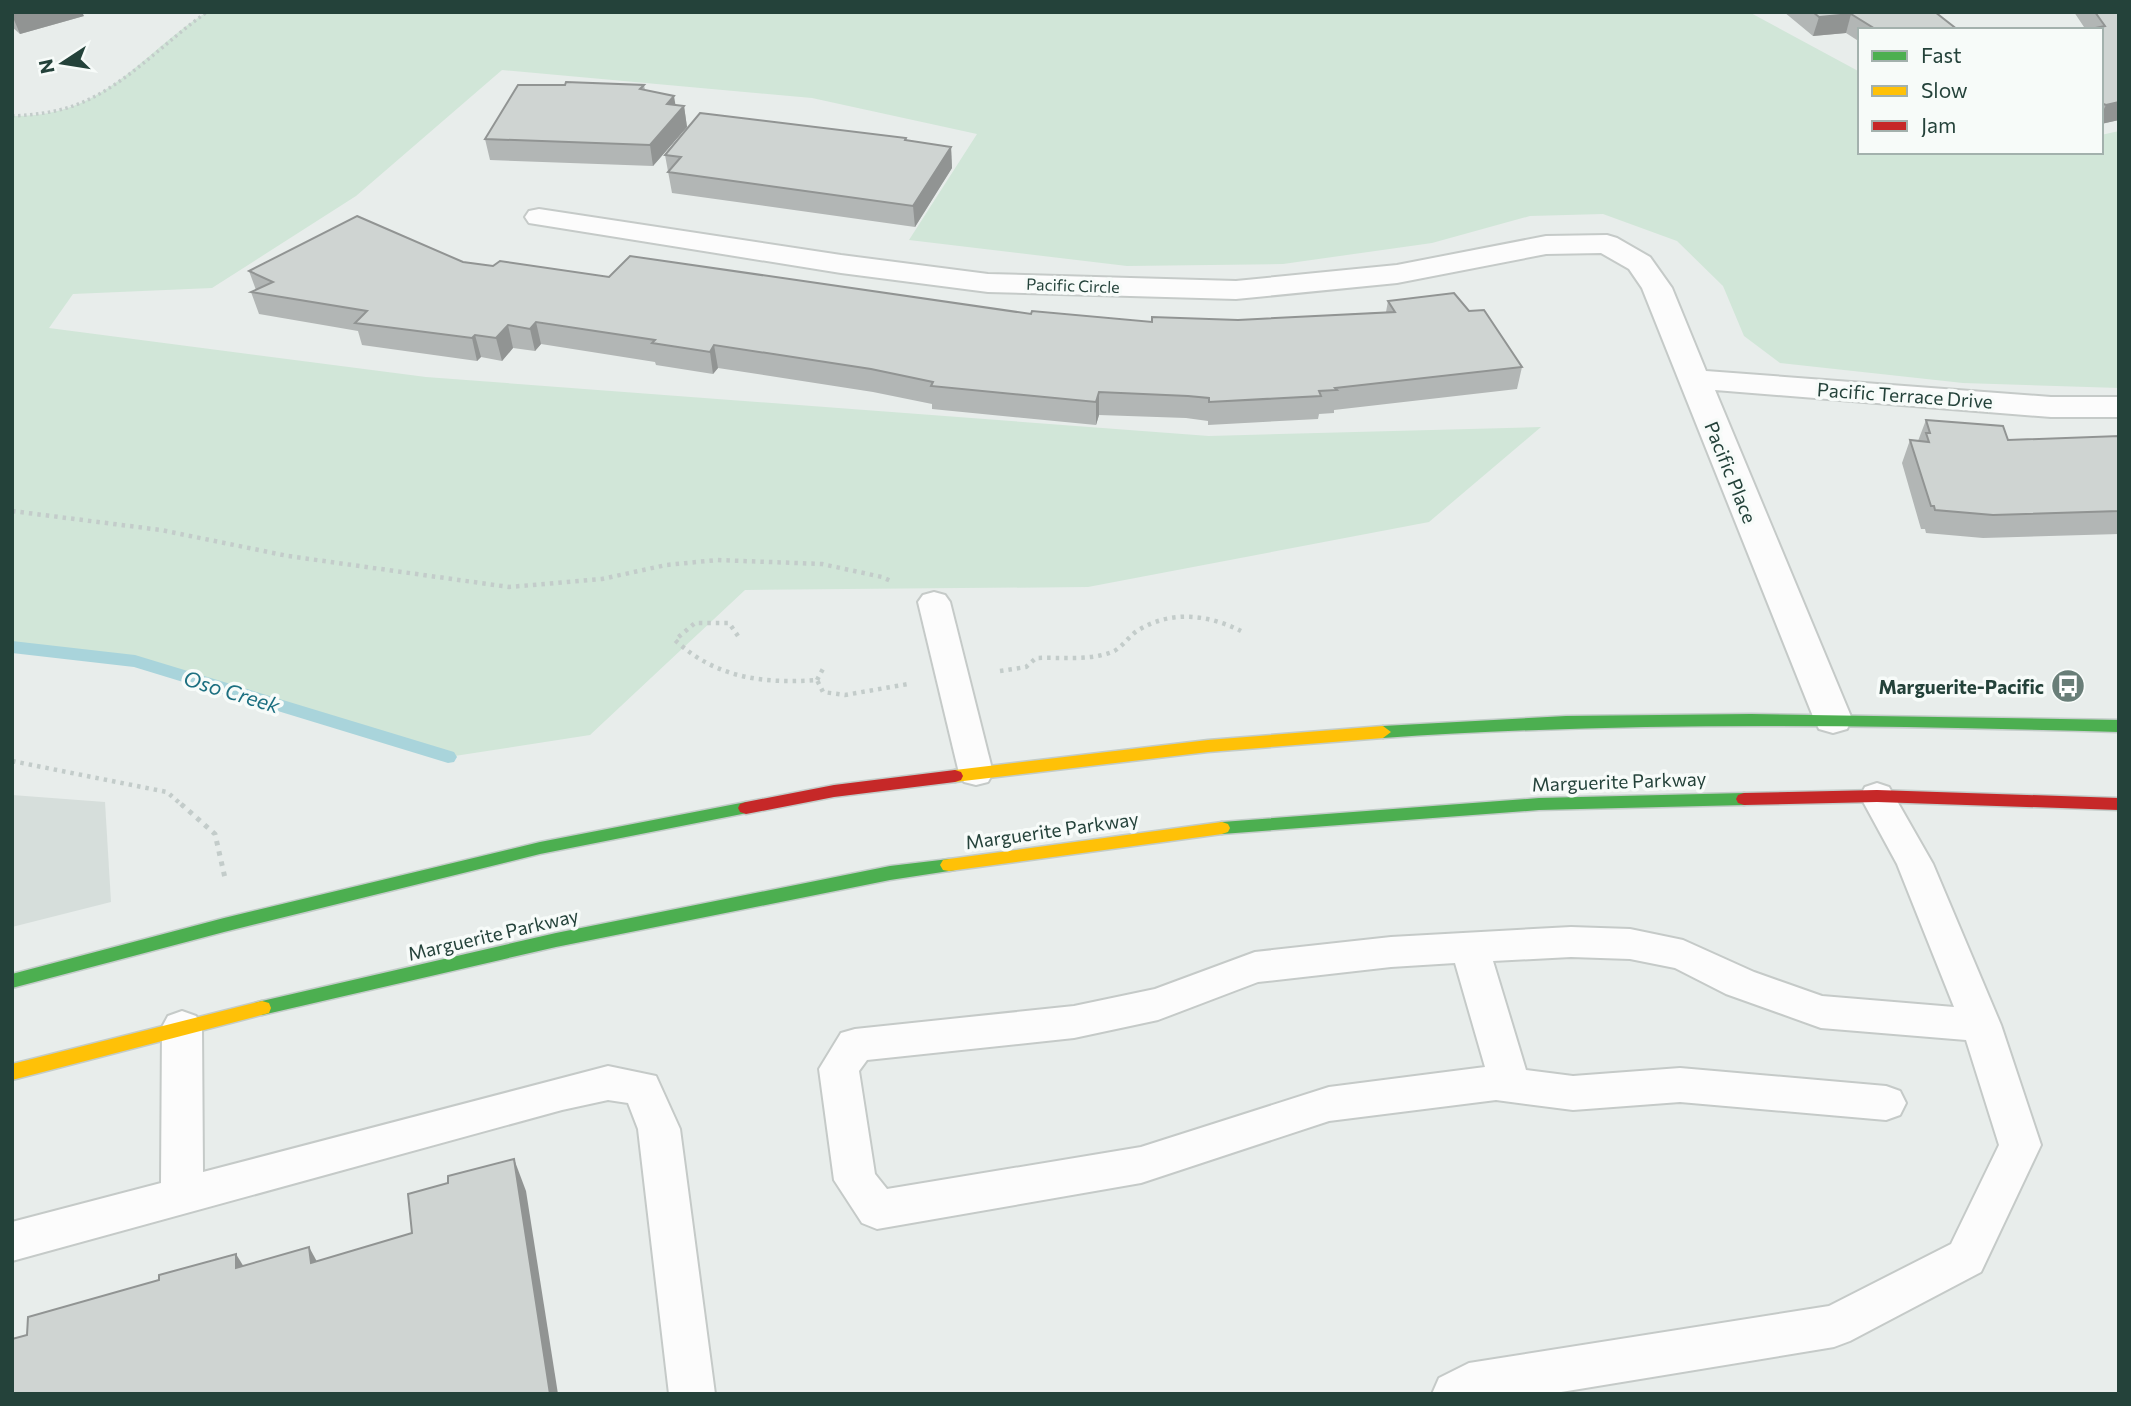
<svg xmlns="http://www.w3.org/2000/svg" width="2131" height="1406" font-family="Commissioner,sans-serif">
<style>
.built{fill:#d6dedb}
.green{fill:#d1e6d8}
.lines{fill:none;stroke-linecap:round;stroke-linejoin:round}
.stream{fill:#a9d4db;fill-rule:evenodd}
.lane-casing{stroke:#c5cac8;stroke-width:4}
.street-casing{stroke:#c5cac8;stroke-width:4}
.fast-casing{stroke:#c3ccc9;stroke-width:3}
.slow-casing{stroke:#c3ccc9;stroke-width:3}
.jam-casing{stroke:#c3ccc9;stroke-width:3}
.path-far2{stroke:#c3ccca;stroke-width:3.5;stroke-dasharray:2.5 3.5;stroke-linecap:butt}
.path-far1{stroke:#c3ccca;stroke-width:4.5;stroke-dasharray:3.5 5;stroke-linecap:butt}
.path{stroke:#c3ccca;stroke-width:5;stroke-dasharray:4.5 6;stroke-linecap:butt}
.lane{fill:#fcfcfc;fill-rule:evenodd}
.street{fill:#fcfcfc;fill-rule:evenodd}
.fast{fill:#4caf50;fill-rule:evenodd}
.slow{fill:#ffc107;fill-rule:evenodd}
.jam{fill:#c62828;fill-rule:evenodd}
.wall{fill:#b2b6b5}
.shaded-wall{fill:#919493}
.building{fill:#cfd4d2;stroke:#919493;stroke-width:2}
.labels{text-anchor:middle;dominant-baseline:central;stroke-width:7;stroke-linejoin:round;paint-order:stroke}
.far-street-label{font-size:16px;fill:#24423a;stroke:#f7fbf9}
.street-label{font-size:19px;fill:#24423a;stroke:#f7fbf9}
.poi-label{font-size:19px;font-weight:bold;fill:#24423a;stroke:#f7fbf9;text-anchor:end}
.water-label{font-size:21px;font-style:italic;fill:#1c6f80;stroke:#f7fbf9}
</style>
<rect width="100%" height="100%" fill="#e8edeb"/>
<path class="built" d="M12 795 105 802 111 902 12 927Z"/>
<path class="green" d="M207 12H1749L1860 72V152H2101V135L2119 131V388L1963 383 1780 363 1744 336 1723 286 1677 241 1603 214 1530 216 1432 243 1283 264 1127 266 909 240 977 134 812 98 502 70 356 196 212 288 73 294 49 328 426 377 1209 436 1541 427 1429 522 1088 587 745 590 590 735 448 757 135 661 12 647V116C105 118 138 55 207 12Z"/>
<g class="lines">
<path class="stream" d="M12 641 135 655 454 752 457 757 454 762 448 763 134 667 12 653Z"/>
<g class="lane-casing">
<g id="lane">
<path d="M934 592 945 595 950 602 993 773 988 782 976 785 964 782 959 773 918 602 923 595Z"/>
<path d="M1877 783 1889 787 1933 864 2001 1025 2041 1145 1981 1272 1850 1341 1834 1347 1549 1394H1432L1439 1378 1469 1363 1829 1306 1951 1244 1999 1145 1966 1040 1821 1028 1726 994 1675 968 1630 959 1571 957 1493 961 1526 1070 1573 1076 1680 1068 1886 1086 1900 1091 1906 1103 1900 1115 1886 1120 1680 1102 1573 1110 1496 1100 1329 1121 1141 1183 877 1229 862 1223 834 1180 819 1069 841 1033 855 1029 1074 1006 1155 989 1255 952 1391 937 1571 927 1630 929 1683 940 1754 972 1822 996 1954 1007 1897 864 1860 796 1865 787ZM1455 963 1485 1067 1329 1087 1141 1147 887 1189 875 1174 859 1071 867 1060 1074 1038 1158 1020 1258 982 1391 967Z"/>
<path d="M182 1011 196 1016 202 1027 203 1172 608 1066 656 1076 680 1129 715 1394H669L638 1129 628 1103 608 1100 562 1110 12 1261V1222L161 1183 162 1027 168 1016Z"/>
</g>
</g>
<g class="street-casing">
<path id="street" d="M539 209 841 255 988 274 1236 281 1397 265 1546 236 1607 235 1617 238 1650 257 1672 288 1706 371 2051 397H2119V417H2051L1715 390 1852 719 1847 729 1833 733 1819 729 1814 719 1642 288 1629 269 1601 253 1546 254 1397 283 1236 299 988 292 841 273 529 223 525 217 529 211Z"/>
</g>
<g class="fast-casing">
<g id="fast">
<path d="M1751 714 2119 720V732C1873 725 1628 721 1383 738L1375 732 1383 726 1566 716Z"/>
<path d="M1744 793 1750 795 1752 799 1750 803 1744 805 1539 810 1222 834 1216 832 1214 828 1216 824 1222 822 1539 798Z"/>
<path d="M746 802 752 804 754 808 752 812 540 854 224 932 12 988V974L224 918 540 842Z"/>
<path d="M949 859 955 860 958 865 955 870 949 871 890 880 556 947 262 1015 255 1013 253 1008 255 1003 262 1001 556 933 890 866Z"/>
</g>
</g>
<g class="slow-casing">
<g id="slow">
<path d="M1383 726 1391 732 1383 738 1208 752 955 782 949 780 947 776 949 772 955 770 1208 740Z"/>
<path d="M1222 822 1228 824 1230 828 1228 832 1222 834 949 871 943 870 940 865 943 860 949 859Z"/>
<path d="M262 1001 269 1003 271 1008 269 1013 12 1080V1064Z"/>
</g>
</g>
<g class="jam-casing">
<g id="jam">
<path d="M955 770 961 772 963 776 961 780 955 782 834 797 746 814 740 812 738 808 740 804 746 802 834 785Z"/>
<path d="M1877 790 2119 798V810L1877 802 1744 805 1738 803 1736 799 1738 795 1744 793Z"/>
</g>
</g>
<path class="path-far2" d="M12 116C32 115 51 113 70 107 122 90 163 43 207 12"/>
<g class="path-far1">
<path d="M12 511 161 530 288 556 509 587 602 579 666 565 717 560 822 564 882 577 893 582"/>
<path d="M738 636 729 623H695L675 640C715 678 764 684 817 680L823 692 845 695 908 684"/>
<path d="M1000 671 1026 667 1036 658C1060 657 1089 661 1112 652 1122 648 1128 637 1137 631 1170 610 1207 614 1241 631"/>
<path d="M817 680 824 667"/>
<path d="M12 761 167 792 183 806"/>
</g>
<path class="path" d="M181 804 215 834 225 878"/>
<use href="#lane" class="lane"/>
<use href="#street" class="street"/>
<use href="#fast" class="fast"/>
<use href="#slow" class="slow"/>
<use href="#jam" class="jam"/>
</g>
<g class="wall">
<path d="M12 12 84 16 20 34 12 27Z"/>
<path d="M1784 12H1935L1958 30H1860V42L1846 33 1813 36Z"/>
<path d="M2074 12H2119V120L2101 124V30H2086Z"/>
<path d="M644 85 645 90 676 105 684 106 687 127 653 166 490 160 485 139Z"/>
<path d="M906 138V140L951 147 952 168 915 227 672 193 665 155Z"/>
<path d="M463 262 493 266 609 277 1031 314 1152 322 1238 320 1386 312 1388 301 1469 311 1522 367 1517 389 1334 410V413L1319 414 1318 419 1208 425V421L1186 418 1099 415 1096 425 932 409V404L873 392 718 368 713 374 656 365 655 362 541 344 535 351 513 348 502 361 481 357 477 361 362 345 358 331 259 314 251 292 256 290 249 271Z"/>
<path d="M1926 420 2008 440 2119 436V534L1983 538 1926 533 1925 529H1921L1902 463 1910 440 1918 441Z"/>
</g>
<g class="shaded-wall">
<path d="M19 12H82L84 16 20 34 12 15V14Z"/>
<path d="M1851 14 1846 33 1813 36 1819 17Z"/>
<path d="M674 96 677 114 684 106 687 127 653 166 650 145 667 104Z"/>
<path d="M2119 102V120L2101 124V115L2106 105Z"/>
<path d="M951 147 952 168 915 227 913 206Z"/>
<path d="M536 322 541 344 535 351 530 329Z"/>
<path d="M508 325 513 348 502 361 496 338Z"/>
<path d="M475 335 481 357 477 361 472 338Z"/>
<path d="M714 345 718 368 713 374 710 352Z"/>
<path d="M1099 392V415L1096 425V402Z"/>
<path d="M514 1159 526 1191 558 1394H550Z"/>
<path d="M309 1247 326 1278 311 1263Z"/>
<path d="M236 1254 255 1285 236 1268Z"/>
</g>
<g class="building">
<path d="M1813 12H1935L1958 30H1877L1851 14 1819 17Z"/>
<path d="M2095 12H2119V102L2106 105 2101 103V30H2086L2105 26Z"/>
<path d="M566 82 644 85 640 89 674 96 667 104 684 106 650 145 485 139 518 85H565Z"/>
<path d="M700 113 906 138 905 140 951 147 913 206 668 172 681 157 665 155Z"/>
<path d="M357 216 463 262 493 266 500 261 609 277 630 256 1031 314 1032 311 1152 322V317L1238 320 1395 312 1388 301 1454 293 1469 311 1484 310 1522 367 1335 388 1337 390 1319 391 1321 396 1209 402V398L1188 396 1099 392 1096 402 931 386 933 382 871 369 714 345 710 352 652 343 655 340 536 322 530 329 508 325 496 338 475 335 472 338 355 323 367 311 251 292 273 282 249 271Z"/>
<path d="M1926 420 2003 426 2008 440 2119 436V511L1993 515 1935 510 1934 506H1931L1910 440 1929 442 1926 433H1930Z"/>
<path d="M514 1159 550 1394H12V1339L27 1335 28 1317 159 1280V1275L236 1254V1268L309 1247 311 1263 412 1233 408 1194 448 1183V1176Z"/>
</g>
<defs>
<g id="bus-disc" transform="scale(1.75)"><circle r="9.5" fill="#697e78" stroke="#f7fbf9"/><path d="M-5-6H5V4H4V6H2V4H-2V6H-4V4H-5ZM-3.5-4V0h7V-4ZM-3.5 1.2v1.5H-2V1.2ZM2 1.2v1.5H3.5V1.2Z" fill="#fff"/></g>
</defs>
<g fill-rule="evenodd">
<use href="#bus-disc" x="2068" y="686"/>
</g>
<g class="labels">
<g class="far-street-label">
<text transform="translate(1073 285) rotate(2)">Pacific Circle</text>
</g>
<g class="street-label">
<text transform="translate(1905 395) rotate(4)">Pacific Terrace Drive</text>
<text transform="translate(1731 472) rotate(68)">Pacific Place</text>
<text transform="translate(1619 781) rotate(-2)">Marguerite Parkway</text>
<text transform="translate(1052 830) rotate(-8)">Marguerite Parkway</text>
<text transform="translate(493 934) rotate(-13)">Marguerite Parkway</text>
</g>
<g class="poi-label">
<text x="2044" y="686">Marguerite-Pacific</text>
</g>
<g class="water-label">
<text transform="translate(232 691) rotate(17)">Oso Creek</text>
</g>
</g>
<rect width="2131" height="1406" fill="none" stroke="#24423a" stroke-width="28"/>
<rect x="1858" y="28" width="245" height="126" fill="#f7fbf9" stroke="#a3b1ad" stroke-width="2"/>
<rect x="1872" y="51" width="35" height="10" fill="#4caf50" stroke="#a3b1ad" stroke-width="2"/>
<text x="1921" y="63" font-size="21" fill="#24423a">Fast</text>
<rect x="1872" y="86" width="35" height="10" fill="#ffc107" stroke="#a3b1ad" stroke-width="2"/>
<text x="1921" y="98" font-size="21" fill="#24423a">Slow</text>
<rect x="1872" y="121" width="35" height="10" fill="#c62828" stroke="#a3b1ad" stroke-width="2"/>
<text x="1921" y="133" font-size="21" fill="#24423a">Jam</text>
<g transform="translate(63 63) rotate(258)" stroke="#f7fbf9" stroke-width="5" paint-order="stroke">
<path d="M0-5L12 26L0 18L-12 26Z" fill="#24423a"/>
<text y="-10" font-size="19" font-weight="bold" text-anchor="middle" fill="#24423a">N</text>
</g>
</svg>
